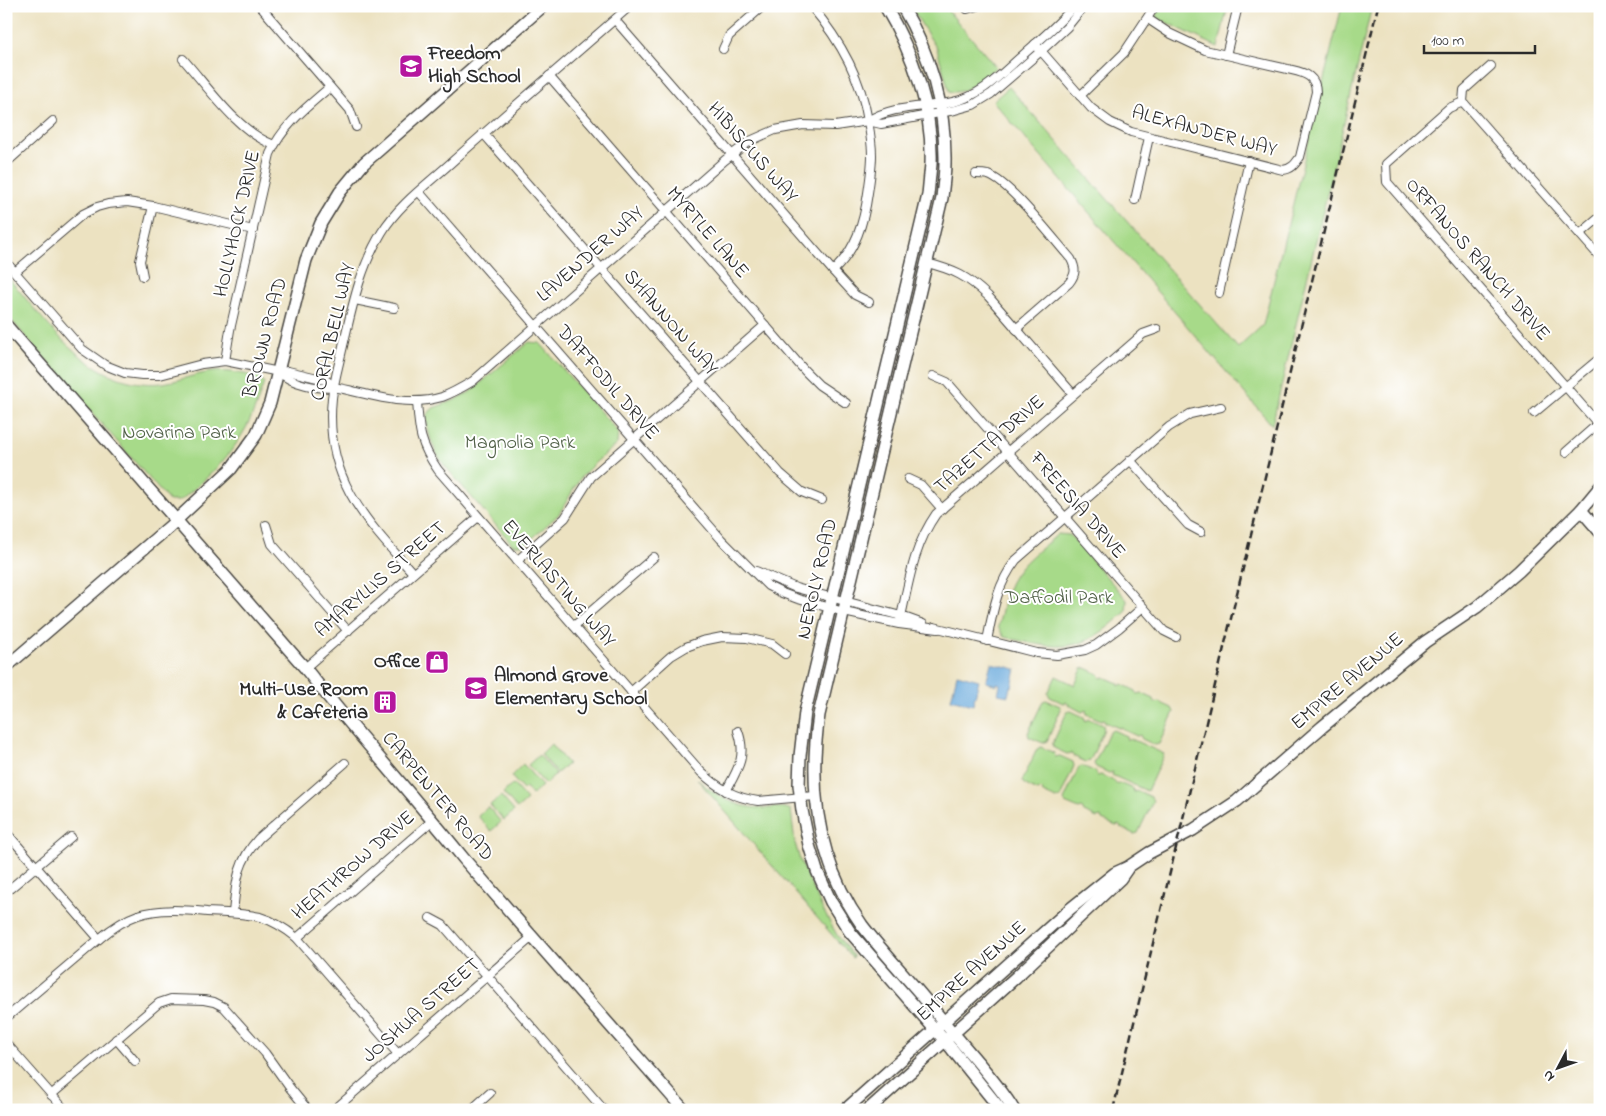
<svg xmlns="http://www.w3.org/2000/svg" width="1606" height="1116" font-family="'Indie Flower',sans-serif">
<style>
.green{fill:#a7da89;stroke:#69825a}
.water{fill:#67a9db;stroke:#496a83}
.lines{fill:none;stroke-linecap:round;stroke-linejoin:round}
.street-casing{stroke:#484642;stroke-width:10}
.secondary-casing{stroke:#484642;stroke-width:14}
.street{stroke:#fff;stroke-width:8}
.secondary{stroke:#fff;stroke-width:11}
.rail{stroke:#2b2b2b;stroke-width:2.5;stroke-dasharray:8 4;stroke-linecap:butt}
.labels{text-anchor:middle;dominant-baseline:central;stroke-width:4;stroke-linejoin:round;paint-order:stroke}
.poi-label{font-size:20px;font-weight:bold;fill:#2b2b2b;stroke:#fff;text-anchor:start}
.street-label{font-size:20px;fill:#2b2b2b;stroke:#fff}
.park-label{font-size:20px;fill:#506047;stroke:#fff}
</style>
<rect width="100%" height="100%" fill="#fff"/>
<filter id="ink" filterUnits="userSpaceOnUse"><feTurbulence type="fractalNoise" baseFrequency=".02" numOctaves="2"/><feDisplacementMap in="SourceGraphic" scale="10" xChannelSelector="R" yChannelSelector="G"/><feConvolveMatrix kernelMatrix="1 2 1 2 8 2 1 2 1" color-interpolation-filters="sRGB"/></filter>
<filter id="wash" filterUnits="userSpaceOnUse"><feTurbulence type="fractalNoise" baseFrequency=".0096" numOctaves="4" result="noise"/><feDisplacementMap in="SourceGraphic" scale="20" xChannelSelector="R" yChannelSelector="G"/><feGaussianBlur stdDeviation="1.12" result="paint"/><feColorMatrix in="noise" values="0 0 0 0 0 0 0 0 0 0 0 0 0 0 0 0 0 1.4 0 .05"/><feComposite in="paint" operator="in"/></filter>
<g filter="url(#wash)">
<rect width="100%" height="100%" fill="#ece2c1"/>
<g class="green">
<path d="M910 6H944L996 67C986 76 963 97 949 91L937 49Z"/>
<path d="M1160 6H1228L1218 47 1155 17Z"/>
<path d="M1342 6H1372L1272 425 993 101 1009 87 1238 348 1263 325Z"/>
<path d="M6 275C47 322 91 391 163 383 179 381 195 374 211 372 228 370 244 374 260 377L264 383C258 400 253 417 243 433 227 461 204 481 180 501H169L6 314Z"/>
<path d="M529 342 540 343 618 432 617 444 596 462 581 477 559 514 525 545H513L444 465C433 449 428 435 426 416L433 408 455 400 470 392Z"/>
<path d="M1058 534 1070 535 1127 600 1126 612C1116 620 1106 630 1095 636 1066 654 1035 644 1004 637L998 627C1002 612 1004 596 1011 582 1021 562 1042 548 1058 534Z"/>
<path d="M1086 668 1099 674 1101 678 1104 677 1118 683 1119 686 1122 684 1136 691 1137 694 1141 693 1154 699 1155 703 1159 702 1172 708 1174 712 1159 744 1155 745 1142 739 1140 735 1137 736 1124 730 1122 727 1119 728 1105 722 1104 719 1101 720 1087 714 1086 710 1082 712 1069 705 1067 702 1063 703 1050 697 1048 693 1056 676 1075 685 1082 669Z"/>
<path d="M1046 700 1060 706 1061 709 1047 741 1043 743 1029 737 1028 733 1043 701Z"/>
<path d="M1071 711 1084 717 1085 721 1089 719 1103 725 1104 729 1090 761 1086 762 1073 756 1071 753 1067 754 1054 748 1052 745 1067 712Z"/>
<path d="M1113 730 1126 736 1127 740 1129 738 1164 754 1147 791 1112 775 1113 772 1109 773 1096 767 1094 764 1109 732Z"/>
<path d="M551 744 568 764 557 773 541 754Z"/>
<path d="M1041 747 1054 753 1055 757 1060 756 1073 762 1074 766 1060 798 1056 799 1043 793 1041 789 1037 791 1024 784 1022 781 1037 749Z"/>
<path d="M539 755 556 774 545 784 528 765Z"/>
<path d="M523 764 542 786 532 795 526 787 523 790 511 776Z"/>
<path d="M1082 766 1096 772 1097 776 1101 775 1114 781 1116 784 1119 783 1133 789 1134 792 1138 791 1151 797 1153 801 1138 833 1134 834 1121 828 1119 825 1116 826 1102 820 1101 817 1097 818 1084 812 1082 808 1079 809 1065 803 1064 800 1079 767Z"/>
<path d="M697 779C716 796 735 807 760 808 771 809 782 805 791 810L795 843 800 860 823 910 837 935 854 957 852 958Z"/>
<path d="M513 784 527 800 517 809 503 793Z"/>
<path d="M501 796 514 811 504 820 490 805Z"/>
<path d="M488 807 501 822 491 831 478 816Z"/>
</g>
<g class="water">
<path d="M991 663 1016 669 1012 687H1010L1008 696 998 694 1000 684 997 683V685L986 682Z"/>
<path d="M957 674 979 680 973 705 951 699Z"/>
</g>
</g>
<g filter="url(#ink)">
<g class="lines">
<g class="street-casing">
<g id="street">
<path d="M260 6 350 110 356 127"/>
<path d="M811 6C840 40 861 77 868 121 870 132 872 143 872 155 872 167 870 180 868 193 864 222 856 250 833 271"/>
<path d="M967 9 977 6"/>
<path d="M615 20 833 271 855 295 869 302"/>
<path d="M1035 44 1091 108 1110 122 1131 132 1283 170C1292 169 1295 164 1300 157L1316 92C1316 77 1306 73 1292 70L1205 50 1169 33 1148 19"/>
<path d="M723 49 729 36 763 6"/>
<path d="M1226 55 1238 6"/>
<path d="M183 59C209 88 237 131 274 145"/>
<path d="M549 76 805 371 819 385 846 403"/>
<path d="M1080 96 1124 53 1155 6"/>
<path d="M1463 102 1464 90 1491 66"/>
<path d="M868 121C892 105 925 108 953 102 982 96 1003 72 1024 54 1042 38 1059 24 1074 6"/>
<path d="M483 133 780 473 802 492 822 500"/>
<path d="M6 163 53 121"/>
<path d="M976 174C980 174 984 174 988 175 1009 181 1055 241 1071 259 1076 269 1076 274 1069 283L1016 329"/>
<path d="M419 192 721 539 768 586 782 593 798 599 844 612 899 624 938 629"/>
<path d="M1135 200 1149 137"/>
<path d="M1580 234 1600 217"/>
<path d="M1600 257 1463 102 1449 108 1386 164 1387 182 1600 426"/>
<path d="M6 262 82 349 105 365 125 373 142 375H160L202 364 225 361 279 372 288 371 326 380 334 387"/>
<path d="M927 263C954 270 967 276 988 296L1073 394"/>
<path d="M15 272 83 214 97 207 108 204 127 202 153 206 253 230"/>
<path d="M143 276 140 261 153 206"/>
<path d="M1219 293 1249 161"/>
<path d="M355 300 394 308"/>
<path d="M225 361 230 330 270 154C283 125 307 107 330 87"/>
<path d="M279 372C290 383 319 390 334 387 370 394 405 408 442 397 453 393 463 387 473 381L725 160 750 141 775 130 803 125 835 126 868 121 881 124 955 110 973 105 991 94 1041 51 1067 27 1084 6"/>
<path d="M933 376 947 382 1143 607 1164 631 1176 637"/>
<path d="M417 401C419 432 420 444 438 470L701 772C718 788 735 798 758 801L815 796"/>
<path d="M1534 413 1600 358"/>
<path d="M1566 452 1600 422"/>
<path d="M1130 460 1188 525 1201 532"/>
<path d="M908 479 921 485 942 509"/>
<path d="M266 525 272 544 348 631"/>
<path d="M517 561 565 518 591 477 765 325"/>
<path d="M756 571 796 588 901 616 923 624"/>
<path d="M413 573C364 519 324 477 332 398 334 381 339 364 343 346 352 308 360 267 382 232 399 204 429 183 454 160 512 108 571 58 630 6"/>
<path d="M900 621C909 582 913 547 936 514L1143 334 1157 329"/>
<path d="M574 626 654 557"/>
<path d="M934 627 1037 653 1057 655 1085 650 1096 645 1119 628 1143 607"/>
<path d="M987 641C993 610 997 585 1016 560L1169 427 1190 414 1221 407"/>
<path d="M305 668 478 517"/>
<path d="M631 692 671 656 686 647 702 641 722 637 747 638 772 644 785 654"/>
<path d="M726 791C738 769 747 756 738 731"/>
<path d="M6 832 99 939"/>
<path d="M6 892 71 837"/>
<path d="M233 913C236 882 237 862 259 838L345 763"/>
<path d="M430 918 443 925 604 1110"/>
<path d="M297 938 433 820"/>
<path d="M6 1018 99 939C111 929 123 920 138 915 160 908 184 910 207 912 225 913 242 913 260 917 274 921 286 929 297 938L398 1054"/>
<path d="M116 1039 135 1061"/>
<path d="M6 1043 65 1110"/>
<path d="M51 1095 159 1003 171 999 204 1000 214 1002 224 1007 265 1053 290 1088 308 1110"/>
<path d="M334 1110 532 937"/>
<path d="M471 1110 490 1093"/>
</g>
</g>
<g class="secondary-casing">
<g id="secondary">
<path d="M885 6C913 53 933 109 931 164 930 175 929 185 928 195L805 712 800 756 799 785 802 810 809 845 817 871 831 902 850 932 952 1049 1001 1110"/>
<path d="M902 6C930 53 946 108 945 163 945 175 943 186 942 198L819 715C808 789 818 863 862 925 877 945 895 964 911 983 928 1002 943 1022 960 1041 979 1064 999 1085 1014 1110"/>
<path d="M6 325 305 668C356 733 412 794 464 859L684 1110"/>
<path d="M1581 510 1600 532"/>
<path d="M6 667 169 527 231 469 256 435 270 403 306 260 321 223 340 192 364 163 379 150 543 6"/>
<path d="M845 1110 1070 909 1115 873 1128 867 1149 853 1193 830 1237 801 1322 727 1425 642 1477 607 1519 571 1581 510 1600 487"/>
<path d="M868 1110 1016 977 1120 879 1127 869"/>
</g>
</g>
<use href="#street" class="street"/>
<use href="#secondary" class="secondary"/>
<path class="rail" d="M1113 1110 1378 6"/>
</g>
</g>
<defs>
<g id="school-square" transform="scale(1.25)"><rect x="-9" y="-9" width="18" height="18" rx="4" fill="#b5179e" stroke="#fff"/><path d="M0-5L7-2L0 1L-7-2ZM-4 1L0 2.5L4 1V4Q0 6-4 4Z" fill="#fff"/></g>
<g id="shop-square" transform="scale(1.25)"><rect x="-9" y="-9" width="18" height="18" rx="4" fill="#b5179e" stroke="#fff"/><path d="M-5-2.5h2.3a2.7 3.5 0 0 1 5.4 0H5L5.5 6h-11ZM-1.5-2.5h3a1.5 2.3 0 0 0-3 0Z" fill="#fff"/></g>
<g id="building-square" transform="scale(1.25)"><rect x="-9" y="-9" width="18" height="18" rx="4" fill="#b5179e" stroke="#fff"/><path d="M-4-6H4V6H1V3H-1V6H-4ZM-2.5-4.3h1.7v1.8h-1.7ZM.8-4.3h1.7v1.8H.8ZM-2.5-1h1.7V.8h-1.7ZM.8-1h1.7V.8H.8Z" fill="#fff"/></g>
</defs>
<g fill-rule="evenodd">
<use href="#school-square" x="411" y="66"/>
<use href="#shop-square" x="437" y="662"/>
<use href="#school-square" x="476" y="688"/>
<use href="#building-square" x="385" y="702"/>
</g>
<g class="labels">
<g class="poi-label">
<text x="428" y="54">Freedom<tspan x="428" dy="23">High School</tspan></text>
<text x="420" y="662" text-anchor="end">Office</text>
<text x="494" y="676">Almond Grove<tspan x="494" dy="23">Elementary School</tspan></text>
<text x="368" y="690" text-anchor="end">Multi-Use Room<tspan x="368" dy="23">&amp; Cafeteria</tspan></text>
</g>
<g class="street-label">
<text transform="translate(1204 132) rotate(15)">ALEXANDER WAY</text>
<text transform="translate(752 153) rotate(49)">HIBISCUS WAY</text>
<text transform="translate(238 224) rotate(-77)">HOLLYHOCK DRIVE</text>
<text transform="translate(707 233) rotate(49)">MYRTLE LANE</text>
<text transform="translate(591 255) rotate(-41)">LAVENDER WAY</text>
<text transform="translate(1477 260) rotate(49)">ORFANOS RANCH DRIVE</text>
<text transform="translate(670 323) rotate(49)">SHANNON WAY</text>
<text transform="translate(334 332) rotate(-77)">CORAL BELL WAY</text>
<text transform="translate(266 338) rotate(-75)">BROWN ROAD</text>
<text transform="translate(607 383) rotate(49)">DAFFODIL DRIVE</text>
<text transform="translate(990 445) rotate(-41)">TAZETTA DRIVE</text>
<text transform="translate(1077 506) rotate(49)">FREESIA DRIVE</text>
<text transform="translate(818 579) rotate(-77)">NEROLY ROAD</text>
<text transform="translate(381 580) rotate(-41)">AMARYLLIS STREET</text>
<text transform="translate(558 584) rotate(49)">EVERLASTING WAY</text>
<text transform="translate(1348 682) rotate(-40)">EMPIRE AVENUE</text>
<text transform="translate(437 797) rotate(50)">CARPENTER ROAD</text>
<text transform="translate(354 866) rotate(-41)">HEATHROW DRIVE</text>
<text transform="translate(972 972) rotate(-42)">EMPIRE AVENUE</text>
<text transform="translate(422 1011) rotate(-41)">JOSHUA STREET</text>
</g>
<g class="park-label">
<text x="179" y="433">Novarina Park</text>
<text x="520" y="443">Magnolia Park</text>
<text x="1059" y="598">Daffodil Park</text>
</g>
</g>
<rect width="1606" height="1116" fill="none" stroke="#fff" stroke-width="25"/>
<g transform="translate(1558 1068) rotate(229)" stroke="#ffffff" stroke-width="4" paint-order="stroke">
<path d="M0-4L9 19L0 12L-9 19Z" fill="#2b2b2b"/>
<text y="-8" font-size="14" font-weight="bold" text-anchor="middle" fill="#2b2b2b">N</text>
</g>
<path d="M1424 45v8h111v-8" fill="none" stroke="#2b2b2b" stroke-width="2.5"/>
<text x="1431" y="45" font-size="15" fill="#2b2b2b" stroke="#ffffff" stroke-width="4" paint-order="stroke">100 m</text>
</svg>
